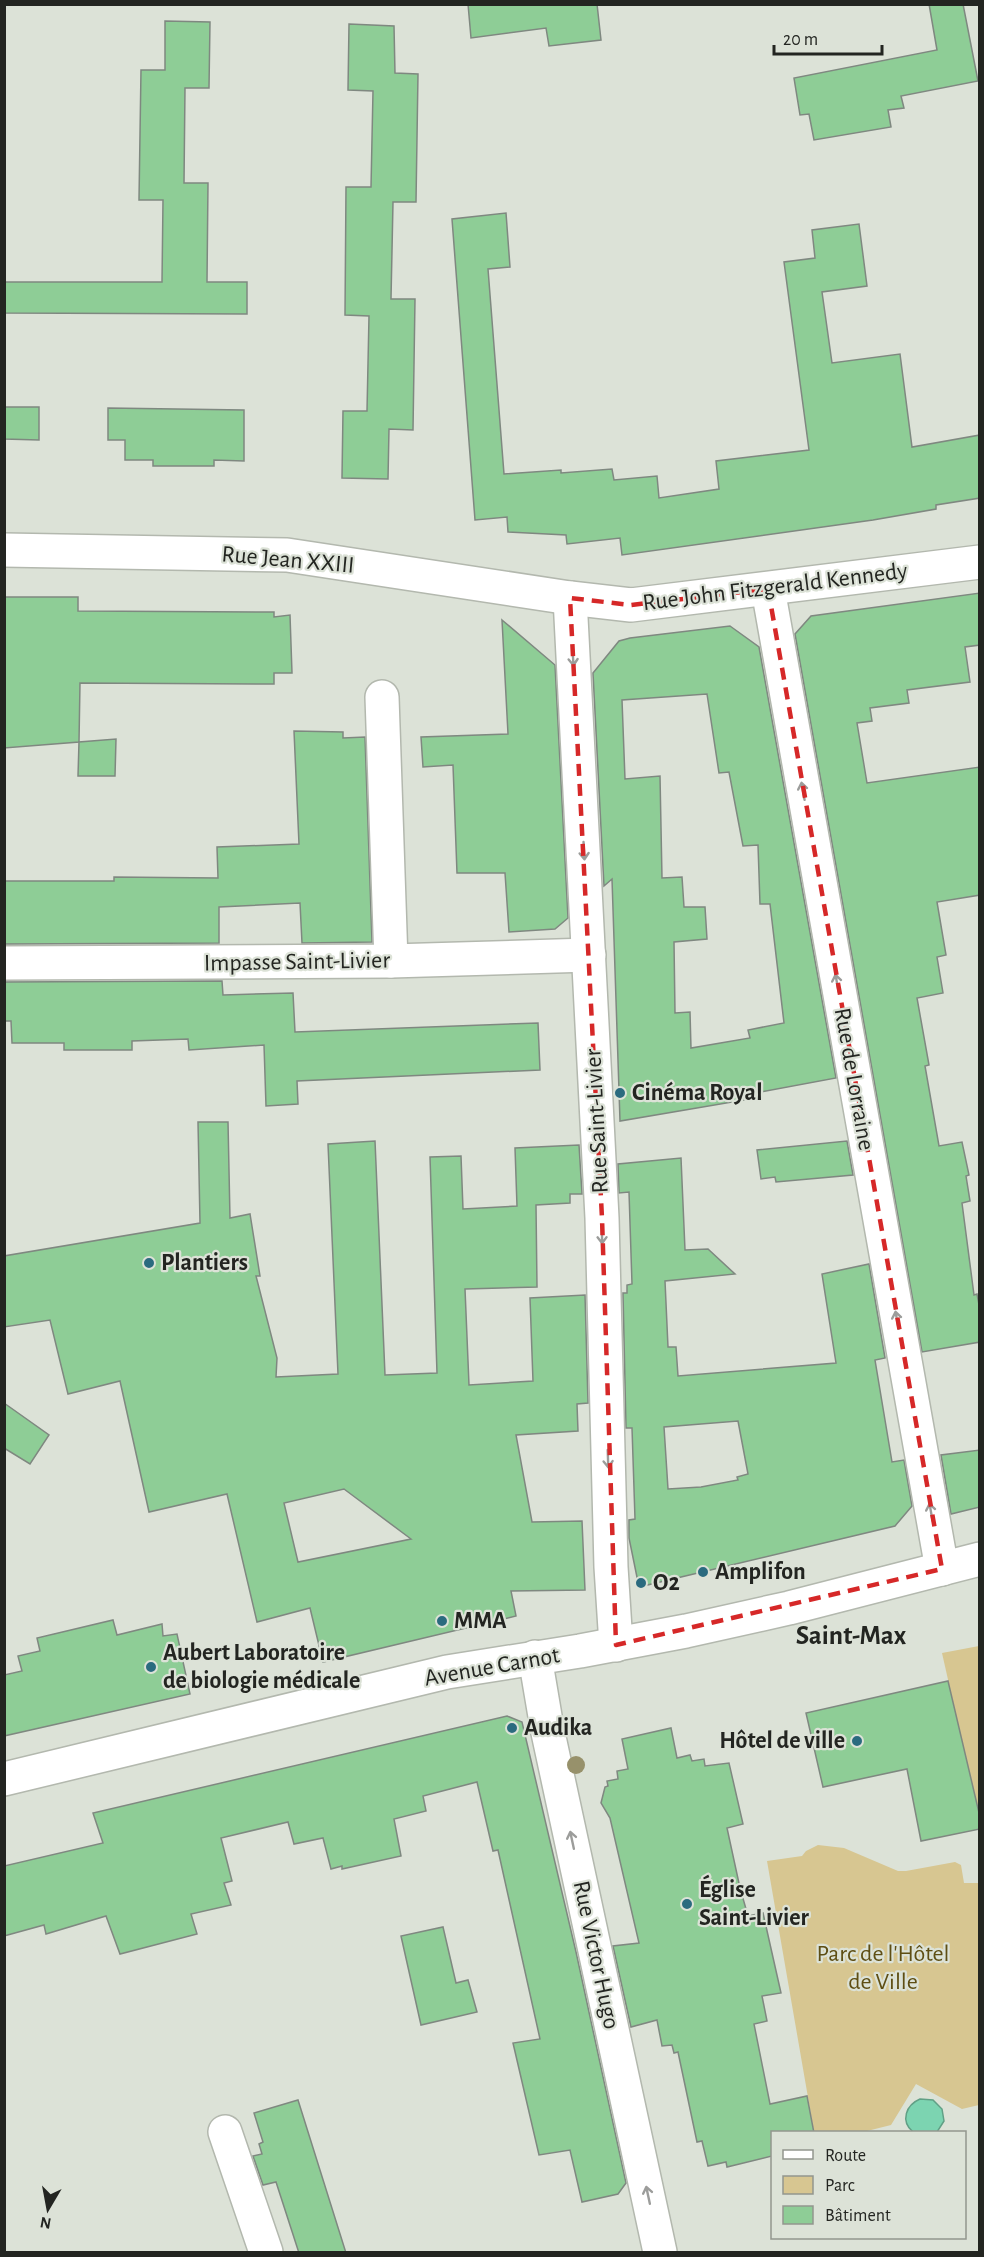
<svg xmlns="http://www.w3.org/2000/svg" width="984" height="2257" font-family="'Alegreya Sans',sans-serif">
<style>
.green{fill:#d7c691}
.water{fill:#7cd4b1;stroke:#61a086;stroke-width:1.5}
.building{fill:#8ecd96;stroke:#7f8880;stroke-width:1.5;fill-rule:evenodd}
.lines{fill:none;stroke-linecap:round;stroke-linejoin:round}
.minor-casing{stroke:#b3b8ae;stroke-width:36}
.minor{stroke:#fff;stroke-width:33}
.tree{fill:#97916b}
.oneway{stroke:#9c9d9b}
.marked{fill:none;stroke:#d62828;stroke-width:4.5;stroke-dasharray:12 8;stroke-linejoin:round}
.poi-dot{fill:#2b6b7f;stroke:#dce2d7;stroke-width:2}
.labels{text-anchor:middle;dominant-baseline:central;stroke-width:4.5;stroke-linejoin:round;paint-order:stroke}
.street-label{font-size:24px;fill:#232521;stroke:#dce2d7}
.poi-label{font-size:24px;font-weight:bold;fill:#232521;stroke:#dce2d7;text-anchor:start}
.park-label{font-size:24px;fill:#5e4e13;stroke:#dce2d7}
.quarter-label{font-size:27px;font-weight:bold;fill:#232521;stroke:#dce2d7}
</style>
<rect width="100%" height="100%" fill="#dce2d7"/>
<g class="green">
<path d="M979 1646V1817L942 1653Z"/>
<path d="M818 1845 844 1848 898 1871H906L955 1862 961 1865 964 1883H979V2105L962 2109 916 2084 891 2125 863 2132H814L767 1861 802 1856 806 1851Z"/>
</g>
<path class="water" d="M920 2099 933 2100 942 2109 944 2121 937 2132H913C900 2121 906 2105 920 2099Z"/>
<g class="building">
<path d="M468 4H597L601 40 549 46 546 28 471 38Z"/>
<path d="M929 4H963L978 81 901 96 904 108 888 110 891 127 814 140 809 114 800 115 794 78 937 50Z"/>
<path d="M165 21 210 22 209 88H185L184 183H208L207 282H247V314L4 313V282H162L163 200H139L141 70H165Z"/>
<path d="M349 24 394 26 395 73 418 74 416 202H393L391 299H415L413 430 389 429 388 479 342 478 343 411H367L369 316 345 315 346 187H371L373 91 348 90Z"/>
<path d="M506 213 510 267 488 269 504 474 561 470V473L612 469 614 480 657 476 659 498 719 489 716 461 809 450 784 262 815 258 812 230 859 224 867 286 822 292 832 363 900 354 912 447 980 435V498L936 505V509L873 520 622 555 620 538 567 544 566 535 508 532 507 517 475 520 452 219Z"/>
<path d="M4 407H39V440L4 439Z"/>
<path d="M108 408 244 410V461L214 460V466H153V460H125V440H108Z"/>
<path d="M980 593V645L965 647 970 682 907 690 909 703 870 708 872 721 857 723 867 783 980 767V895L937 902 946 955 937 957 943 993 917 998 929 1065 925 1066 939 1146 962 1142 969 1175 966 1176 970 1201 962 1203 974 1295 977 1294 980 1310V1342L922 1352 795 634 811 616Z"/>
<path d="M4 597H78V611L274 612V617L290 615 292 673H274V684L80 683 79 742 4 748Z"/>
<path d="M502 620 555 665 568 918 555 929 509 932 505 873H457L453 765 423 767 421 737 508 734Z"/>
<path d="M730 626 759 647 836 1078 761 1092 762 1097 620 1121 612 879 604 886 593 673 619 641 630 638ZM707 694 719 773 729 772 743 846 758 845 760 904H770L784 1023 748 1030 750 1038 691 1048 690 1012 675 1013 674 942 707 939 705 907H684L682 877 662 878 660 776 625 779 622 700Z"/>
<path d="M294 731 343 732V738L365 737 372 942 302 943 300 903 219 907V943L4 944V881H114V877L218 878 217 847 299 844Z"/>
<path d="M116 739 115 776H78L79 742Z"/>
<path d="M222 981 223 995 293 993 295 1032 538 1023 540 1070 297 1081 298 1104 266 1106 264 1045 189 1050 188 1039 132 1041V1050H64V1043H12L11 1021H4V982Z"/>
<path d="M198 1122H228L230 1218 250 1214 260 1276H256L277 1358 276 1377 338 1374 328 1144 375 1141 385 1375 437 1373 430 1157 461 1156 463 1209 517 1206 515 1148 579 1145 582 1194H570V1203L536 1205 537 1287 465 1289 469 1385 533 1381 530 1298 585 1295 588 1403 577 1404 578 1431 516 1435 532 1522 582 1521 585 1590 511 1591 516 1616 323 1662 310 1608 257 1622 227 1494 149 1512 120 1381 68 1394 50 1320 4 1327V1256L200 1223ZM344 1489 411 1539 298 1562 284 1503Z"/>
<path d="M847 1141 853 1175 776 1182 775 1177 761 1179 757 1150Z"/>
<path d="M681 1158 685 1250 708 1249 735 1274 665 1281 668 1347H676L678 1376 836 1363 822 1274 869 1264 885 1358 875 1360 892 1462 904 1460 912 1506 895 1526 639 1587 629 1538V1520L635 1519 632 1428H626L623 1293H627V1285L632 1284 629 1192 619 1193 618 1164ZM738 1421 748 1474 737 1477 738 1480 701 1487 668 1489 664 1427Z"/>
<path d="M4 1403 49 1435 30 1464 4 1448Z"/>
<path d="M980 1450V1507L951 1514 941 1455Z"/>
<path d="M113 1620 117 1635 162 1624 163 1636 177 1634 190 1694 4 1736V1675L22 1671 18 1656 40 1651 37 1638Z"/>
<path d="M948 1681 980 1817V1829L921 1841 907 1769 823 1787 806 1713Z"/>
<path d="M507 1716 522 1722 576 1952 626 2183 618 2194 582 2202 570 2150 539 2155 513 2043 540 2039 498 1850 493 1851 477 1782 423 1796 426 1811 394 1819 401 1856 342 1869V1866L331 1869 323 1838 294 1844 288 1822 221 1838 232 1881 224 1883 231 1905 191 1914 197 1934 120 1954 106 1916 46 1934 44 1925 4 1936V1866L103 1843 93 1813Z"/>
<path d="M671 1728 677 1758 690 1755 692 1761 704 1759 705 1766 729 1763 743 1824 727 1828 740 1888 748 1916 763 1913 781 1993 762 1996 767 2021 754 2024 770 2104 807 2096 814 2133H772V2156L727 2167 726 2162 708 2166 702 2141 697 2142 678 2052 674 2053 672 2045 662 2046 657 2020 631 2027 613 1946 639 1943 610 1818 601 1803 605 1787 608 1786 607 1781 618 1779 617 1771 628 1769 622 1739Z"/>
<path d="M443 1927 456 1983 468 1980 477 2012 421 2025 401 1936Z"/>
<path d="M298 2100 346 2253H299L276 2182 263 2185 253 2156 262 2154 259 2144 263 2142 254 2113Z"/>
</g>
<g class="lines">
<g class="minor-casing">
<g id="minor">
<path d="M4 550 287 555 570 598 631 605 980 562"/>
<path d="M768 589 942 1569"/>
<path d="M570 598 602 1218 611 1567 616 1645"/>
<path d="M382 697 391 961"/>
<path d="M4 963 391 961 589 955"/>
<path d="M535 1657 547 1728 660 2252"/>
<path d="M4 1779 447 1672 580 1651 686 1631 789 1608 980 1559"/>
<path d="M225 2132 266 2252"/>
</g>
</g>
<use href="#minor" class="minor"/>
</g>
<circle class="tree" cx="576" cy="1765" r="9"/>
<defs><path id="oneway-shaft" d="M-6 0H5M1.5-3L5.5 0L1.5 3" fill="none" stroke-width="1.6" stroke-linecap="round" stroke-linejoin="round" transform="scale(1.5)"/></defs>
<g class="oneway">
<use href="#oneway-shaft" transform="translate(573 657) rotate(87)"/>
<use href="#oneway-shaft" transform="translate(803 791) rotate(-100)"/>
<use href="#oneway-shaft" transform="translate(584 851) rotate(87)"/>
<use href="#oneway-shaft" transform="translate(837 983) rotate(-100)"/>
<use href="#oneway-shaft" transform="translate(602 1235) rotate(89)"/>
<use href="#oneway-shaft" transform="translate(897 1320) rotate(-100)"/>
<use href="#oneway-shaft" transform="translate(608 1459) rotate(88)"/>
<use href="#oneway-shaft" transform="translate(931 1512) rotate(-100)"/>
<use href="#oneway-shaft" transform="translate(572 1840) rotate(-102)"/>
<use href="#oneway-shaft" transform="translate(648 2195) rotate(-102)"/>
</g>
<path class="marked" d="M768 589 942 1569 616 1645 602 1218 570 598 631 605Z"/>
<g class="poi-dot">
<circle cx="620" cy="1093" r="6"/>
<circle cx="149" cy="1263" r="6"/>
<circle cx="703" cy="1572" r="6"/>
<circle cx="641" cy="1583" r="6"/>
<circle cx="442" cy="1621" r="6"/>
<circle cx="151" cy="1667" r="6"/>
<circle cx="512" cy="1728" r="6"/>
<circle cx="857" cy="1741" r="6"/>
<circle cx="687" cy="1904" r="6"/>
</g>
<g class="labels">
<g class="street-label">
<text transform="translate(288 560) rotate(5)">Rue Jean XXIII</text>
<text transform="translate(775 587) rotate(-7)">Rue John Fitzgerald Kennedy</text>
<text transform="translate(297 962) rotate(-1)">Impasse Saint-Livier</text>
<text transform="translate(854 1079) rotate(80)">Rue de Lorraine</text>
<text transform="translate(597 1121) rotate(-93)">Rue Saint-Livier</text>
<text transform="translate(492 1667) rotate(-10)">Avenue Carnot</text>
<text transform="translate(596 1955) rotate(78)">Rue Victor Hugo</text>
</g>
<g class="poi-label">
<text x="632" y="1093">Cinéma Royal</text>
<text x="161" y="1263">Plantiers</text>
<text x="715" y="1572">Amplifon</text>
<text x="653" y="1583">O2</text>
<text x="454" y="1621">MMA</text>
<text x="163" y="1653">Aubert Laboratoire<tspan x="163" dy="28">de biologie médicale</tspan></text>
<text x="524" y="1728">Audika</text>
<text x="845" y="1741" text-anchor="end">Hôtel de ville</text>
<text x="699" y="1890">Église<tspan x="699" dy="28">Saint-Livier</tspan></text>
</g>
<g class="park-label">
<text x="883" y="1954">Parc de l'Hôtel<tspan x="883" dy="28">de Ville</tspan></text>
</g>
<g class="quarter-label">
<text x="851" y="1635">Saint-Max</text>
</g>
</g>
<rect width="984" height="2257" fill="none" stroke="#232521" stroke-width="12"/>
<rect x="771" y="2131" width="195" height="108" fill="#dce2d7" stroke="#92968e" stroke-width="1.5"/>
<rect x="783" y="2150" width="30" height="9" fill="#ffffff" stroke="#92968e" stroke-width="1.5"/>
<text x="825" y="2161" font-size="18" fill="#232521">Route</text>
<rect x="783" y="2176" width="30" height="18" fill="#d7c691" stroke="#92968e" stroke-width="1.5"/>
<text x="825" y="2191" font-size="18" fill="#232521">Parc</text>
<rect x="783" y="2206" width="30" height="18" fill="#8ecd96" stroke="#92968e" stroke-width="1.5"/>
<text x="825" y="2221" font-size="18" fill="#232521">Bâtiment</text>
<g transform="translate(48 2209) rotate(190)" stroke="#dce2d7" stroke-width="4.5" paint-order="stroke">
<path d="M0-4.5L10 22L0 15L-10 22Z" fill="#232521"/>
<text y="-9" font-size="16" font-weight="bold" text-anchor="middle" fill="#232521">N</text>
</g>
<path d="M774 45v9h108v-9" fill="none" stroke="#232521" stroke-width="3"/>
<text x="783" y="45" font-size="18" fill="#232521" stroke="#dce2d7" stroke-width="4.5" paint-order="stroke">20 m</text>
</svg>
